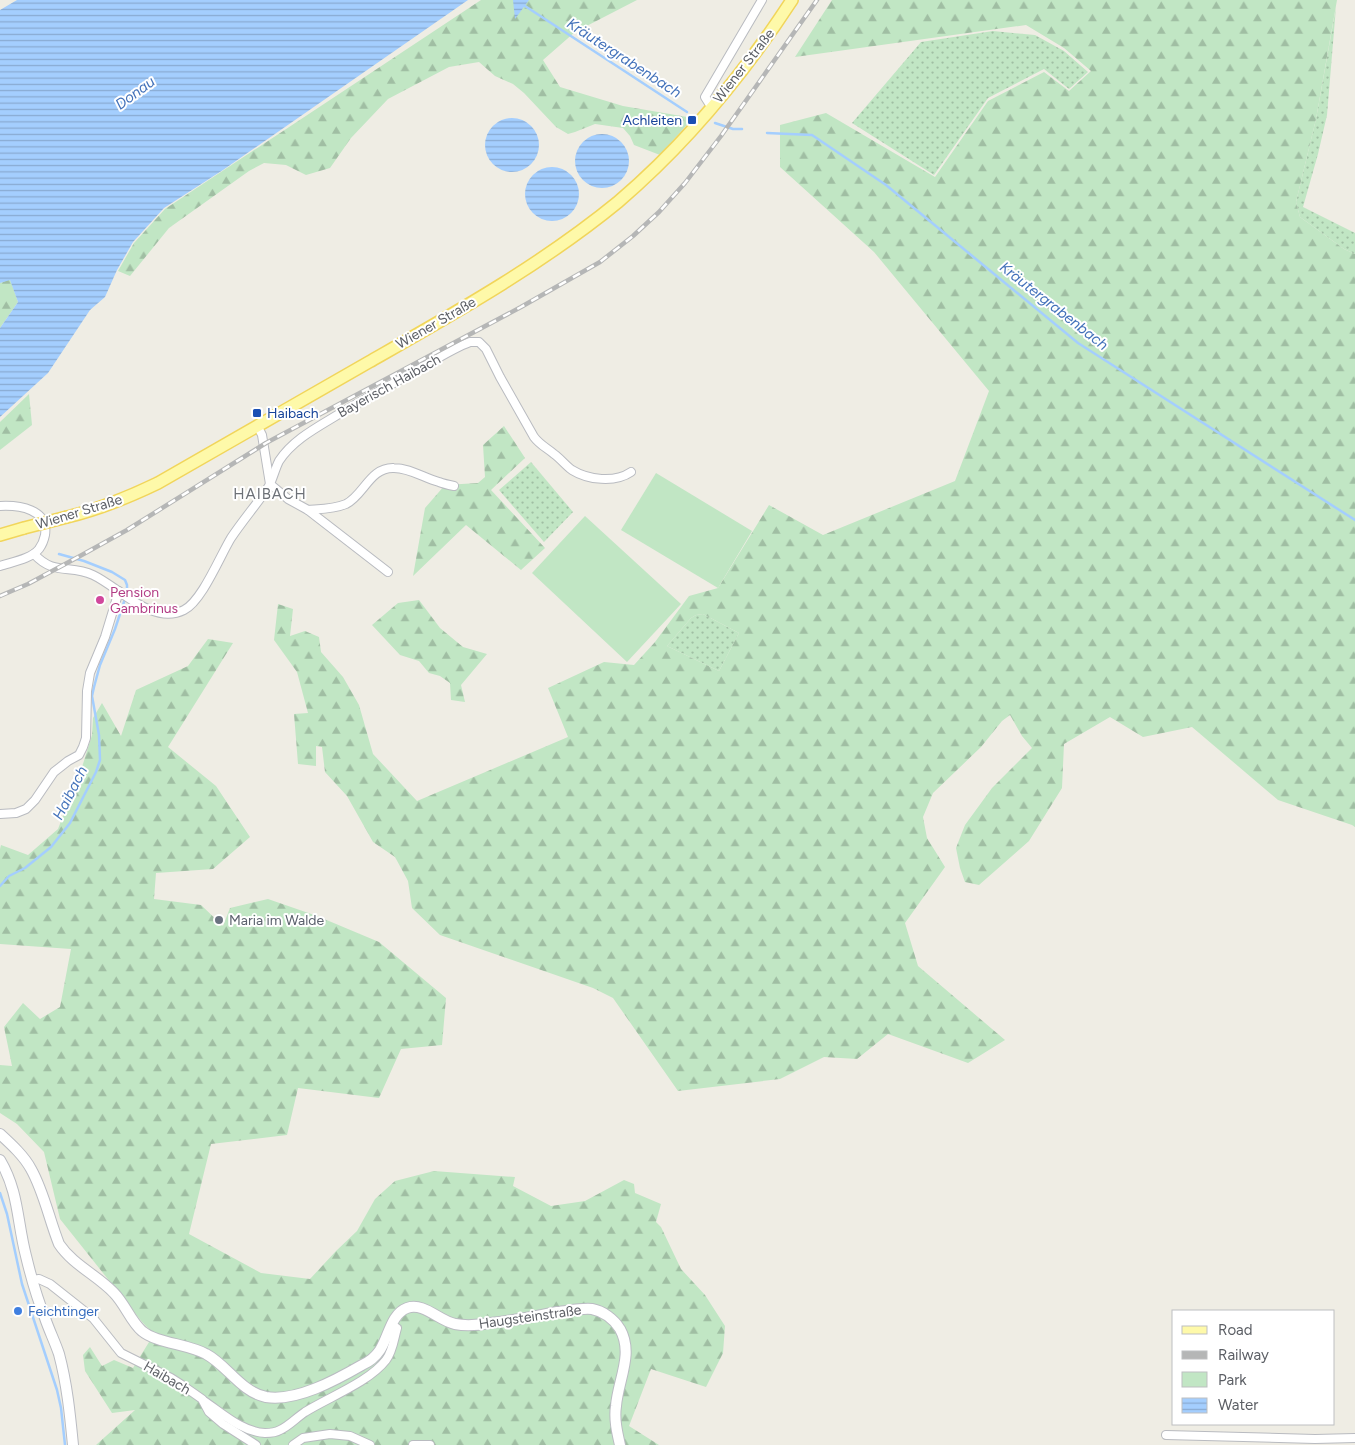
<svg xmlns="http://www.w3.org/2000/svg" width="1355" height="1445" font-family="Figtree,sans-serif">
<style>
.grass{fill:url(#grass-dots)}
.forest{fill:url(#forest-firs);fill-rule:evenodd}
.park{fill:#c1e6c4}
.water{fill:url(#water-rules)}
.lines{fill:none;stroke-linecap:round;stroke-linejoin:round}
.stream{stroke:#a4cefe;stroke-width:2.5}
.street-casing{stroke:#b9bbc0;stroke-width:10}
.secondary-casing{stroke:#babcc2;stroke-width:12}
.primary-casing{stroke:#f1d55b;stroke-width:14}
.street{stroke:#fff;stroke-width:8}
.secondary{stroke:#fff;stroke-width:10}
.primary{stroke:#fef9a9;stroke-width:11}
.rail-casing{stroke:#b5b6b6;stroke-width:4.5}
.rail{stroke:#fff;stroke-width:2.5;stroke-dasharray:8;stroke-linecap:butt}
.primary-bridge-casing{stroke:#f1d55b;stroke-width:14;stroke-linecap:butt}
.primary-bridge{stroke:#fef9a9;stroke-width:11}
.transit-dot{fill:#1a4fb4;stroke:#fff;stroke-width:2}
.hotel-dot{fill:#d1479c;stroke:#fff;stroke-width:2}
.worship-dot{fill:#6b7280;stroke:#fff;stroke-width:2}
.shop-dot{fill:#3f7fe0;stroke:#fff;stroke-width:2}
.labels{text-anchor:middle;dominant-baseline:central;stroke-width:4;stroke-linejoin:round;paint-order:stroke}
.street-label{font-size:14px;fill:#5c5f65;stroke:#fff}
.transit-label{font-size:14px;fill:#164399;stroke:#fff;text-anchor:end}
.hotel-label{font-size:14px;fill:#b23c85;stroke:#fff;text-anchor:start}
.worship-label{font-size:14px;fill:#5b616d;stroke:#fff;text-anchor:start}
.shop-label{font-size:14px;fill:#366cbe;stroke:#fff;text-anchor:start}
.water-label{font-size:15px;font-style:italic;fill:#4372ba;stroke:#fff}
.neighbourhood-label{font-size:15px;letter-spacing:1px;fill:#6d7177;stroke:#fff}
</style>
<defs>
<pattern id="grass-dots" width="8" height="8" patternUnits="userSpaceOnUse" patternTransform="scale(1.25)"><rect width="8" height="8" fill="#c1e6c4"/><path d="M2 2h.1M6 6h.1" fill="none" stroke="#a0bea3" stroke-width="1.8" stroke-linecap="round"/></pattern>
<pattern id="forest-firs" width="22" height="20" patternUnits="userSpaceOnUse" patternTransform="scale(1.25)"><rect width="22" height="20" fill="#c1e6c4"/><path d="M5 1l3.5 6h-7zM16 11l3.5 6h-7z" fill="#a0bea3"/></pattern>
<pattern id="water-rules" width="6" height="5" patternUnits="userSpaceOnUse" patternTransform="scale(1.25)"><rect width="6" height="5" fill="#a4cefe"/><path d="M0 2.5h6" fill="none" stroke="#89aad1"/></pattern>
</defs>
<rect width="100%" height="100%" fill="#efede4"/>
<g class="grass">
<path d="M1336 7 1327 115 1318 154 1303 207 1355 233V254L1344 249 1300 217 1296 202 1316 119Z"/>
<path d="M993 31 1035 35 1064 51 1088 72 1069 89 1044 69 988 98 934 175 852 123 921 42Z"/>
<path d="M531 462 573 512 544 542 499 490Z"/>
<path d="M703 614 739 633 719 671 667 646 691 618 696 615Z"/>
</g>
<g class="forest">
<path d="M481 0H637L575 32 543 60 560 87 623 106 693 118 660 155 634 145 630 136 623 128 595 124 575 132 568 134 556 127 524 93 513 84 495 76 479 62 449 67 388 99 351 138 330 168 306 175 286 165 264 163 249 171 169 228 130 276 118 271 134 243 165 209Z"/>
<path d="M832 0H1337L1316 119 1296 202 1300 217 1344 249 1355 254V827L1352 825 1278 800 1192 727 1143 737 1110 717 1064 744 1062 788 1029 841 979 885 965 882 960 868 956 848 965 825 992 788 1032 748 1022 736 1010 715 1002 721 981 747 933 793 923 817 927 838 945 867 905 923 918 966 1005 1040 968 1063 888 1034 857 1059 824 1057 780 1079 678 1091 613 998 593 988 440 935 412 908 408 881 395 857 373 842 347 796 325 772 322 747 316 746V766L298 764 294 714 308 713 297 672 274 640 278 604 293 609 290 636 305 631 319 637 321 652 343 677 359 705 373 754 417 801 568 737 548 688 604 662 634 665 655 642 689 596 718 588 769 505 823 535 955 481 989 391 874 252 780 167V125L826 113 935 177 988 101 1044 72 1069 91 1091 71 1064 48 1026 25 795 57ZM703 614 739 633 719 671 667 646 691 618 696 615Z"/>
<path d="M10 279 18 302 0 328V283Z"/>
<path d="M29 394 32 425 0 450V422Z"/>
<path d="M504 426 525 458 491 490 545 548 521 570 466 525 413 576 425 508 445 485 478 483 485 477 483 445Z"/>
<path d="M419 600 440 628 463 647 487 654 461 685 465 702 451 700 450 683 440 676 429 673 419 661 400 655 372 625 398 603Z"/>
<path d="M208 639 233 643 168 747 216 786 250 837 213 869 156 873 154 899 201 905 223 926 230 908 268 899 317 916 379 942 446 998 442 1045 401 1049 379 1098 298 1088 287 1135 211 1144 189 1234 261 1273 310 1279 336 1251 357 1231 375 1199 395 1181 434 1171 515 1177 513 1186 551 1206 585 1201 624 1180 634 1184 635 1193 661 1204 656 1222 661 1227 681 1269 705 1295 725 1326 723 1353 706 1387 651 1369 629 1426 659 1445H96L135 1410 112 1413 85 1371 83 1355 90 1347 102 1366 114 1360 133 1368 154 1334 142 1322 60 1219 44 1152 17 1124 0 1113V1065L12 1066 4 1027 23 1003 40 1019 60 1007 71 949 0 944V849L1 845 28 855 58 829 83 764 92 735 93 718 102 703 121 736 136 690 188 666Z"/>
</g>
<g class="park">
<path d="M656 473 752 531 718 588 621 530Z"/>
<path d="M585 516 681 604 627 662 532 573Z"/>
</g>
<g class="water">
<path d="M17 0H468L223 170 164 208 133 242 117 270 105 297 90 310 48 373 0 417V328L18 302 10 280 0 283V10Z"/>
<path d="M513 0H529L515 19Z"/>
<circle cx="512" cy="145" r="27"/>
<circle cx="602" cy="161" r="27"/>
<circle cx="552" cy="194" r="27"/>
</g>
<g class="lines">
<g class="stream">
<path d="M525 6 687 112"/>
<path d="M715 123 733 129H742"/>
<path d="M767 133 812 135 886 185 1078 343 1355 520"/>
<path d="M0 886 9 876 25 868 51 847 70 823 96 772 100 760 99 735 92 696 94 687 100 665 115 629 127 593V585L125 580 112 572 84 561 59 554"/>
<path d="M0 1193 7 1214 22 1284 57 1390 61 1408 65 1445"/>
</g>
<g class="street-casing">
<g id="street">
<path d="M712 108 705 97 762 0"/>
<path d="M257 425 262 435 270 484 288 499 308 510 388 572"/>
<path d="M0 506C19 505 49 509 45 535 44 540 42 545 39 549 31 559 12 562 0 566"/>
<path d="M308 510C320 509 334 509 346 504 364 495 370 467 394 468 410 468 424 478 439 482 444 484 449 485 454 486"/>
<path d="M34 554C54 576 70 564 93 575 119 587 152 626 184 610 202 601 220 556 231 538 243 520 257 504 269 486 273 478 275 469 279 461 292 441 314 429 334 417 360 401 387 387 414 372 432 362 451 349 470 342H479L486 349 500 377 534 437C540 445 547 448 554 454 561 459 565 465 572 470 588 480 615 483 631 472"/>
<path d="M0 814 16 813 26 809 35 800 54 772 68 761 79 755 83 747 86 738 87 691 90 673 105 637 119 591"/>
<path d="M33 1280 39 1279 50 1284 93 1318 121 1353 171 1378 182 1385 202 1399 209 1412 223 1424 256 1445"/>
<path d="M204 1401C222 1413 242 1432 265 1433 270 1433 275 1433 280 1430 289 1426 296 1418 305 1412 329 1397 369 1382 386 1360 393 1351 394 1338 397 1328L391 1325"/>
<path d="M1166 1435 1315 1439 1355 1438"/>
<path d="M293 1445 303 1438 330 1434 350 1436 370 1445"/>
<path d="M413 1445H430"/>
</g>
</g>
<g class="secondary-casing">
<g id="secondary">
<path d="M0 1134C12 1145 24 1156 31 1169 44 1192 49 1219 59 1244 73 1265 97 1275 114 1293 125 1304 131 1322 142 1331 156 1343 188 1344 206 1354 227 1365 241 1392 266 1397 296 1402 336 1380 362 1365 369 1362 376 1356 380 1350 389 1336 391 1314 407 1308 424 1302 439 1321 455 1324 466 1326 479 1325 490 1323 512 1321 535 1316 557 1312 568 1311 580 1308 592 1309 603 1311 614 1319 620 1329 634 1354 618 1380 616 1406 614 1419 617 1432 620 1445"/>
<path d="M0 1160C19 1192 17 1222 26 1256 31 1277 37 1298 45 1318 49 1330 55 1342 59 1354 67 1384 70 1414 73 1445"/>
</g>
</g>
<g class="primary-casing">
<g id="primary">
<path d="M67 517C100 509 127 498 158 483 228 443 298 402 369 362 455 313 541 265 618 202 686 144 743 75 792 0"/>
<path d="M0 535 24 528"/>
</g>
</g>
<use href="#street" class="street"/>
<use href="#secondary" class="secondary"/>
<use href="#primary" class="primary"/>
<g class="rail-casing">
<path id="rail" d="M0 596 28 584 80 556 127 530 266 443 521 307 600 262 633 236 659 212 685 183 721 136 817 0"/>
</g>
<use href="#rail" class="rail"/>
<g class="primary-bridge-casing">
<path id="primary-bridge" d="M24 528 67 517"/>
</g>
<use href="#primary-bridge" class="primary-bridge"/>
</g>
<g class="transit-dot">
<rect x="687" y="115" width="10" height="10" rx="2.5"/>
<rect x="252" y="408" width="10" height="10" rx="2.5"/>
</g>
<circle class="hotel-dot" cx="100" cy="600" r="5"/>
<circle class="worship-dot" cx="219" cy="920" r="5"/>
<circle class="shop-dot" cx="18" cy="1311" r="5"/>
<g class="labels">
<g class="street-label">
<text transform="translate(744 66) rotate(-52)">Wiener Straße</text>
<text transform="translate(436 323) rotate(-30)">Wiener Straße</text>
<text transform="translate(389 386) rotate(-29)">Bayerisch Haibach</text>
<text transform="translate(79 512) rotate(-17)">Wiener Straße</text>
<text transform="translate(530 1317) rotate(-8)">Haugsteinstraße</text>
<text transform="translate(167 1378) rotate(30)">Haibach</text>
</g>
<g class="transit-label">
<text x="682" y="120">Achleiten</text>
<text x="267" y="413" text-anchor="start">Haibach</text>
</g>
<g class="hotel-label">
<text x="110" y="592">Pension<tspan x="110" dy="16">Gambrinus</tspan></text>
</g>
<g class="worship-label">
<text x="229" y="920">Maria im Walde</text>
</g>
<g class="shop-label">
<text x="28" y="1311">Feichtinger</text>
</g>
<g class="water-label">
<text transform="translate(624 58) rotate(33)">Kräutergrabenbach</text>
<text transform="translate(135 93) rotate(-36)">Donau</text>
<text transform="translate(1054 306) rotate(38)">Kräutergrabenbach</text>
<text transform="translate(70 793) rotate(-63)">Haibach</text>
</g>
<g class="neighbourhood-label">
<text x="270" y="494">HAIBACH</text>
</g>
</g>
<rect x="1172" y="1310" width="162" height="115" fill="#ffffff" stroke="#bebfc1"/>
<rect x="1182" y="1326" width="25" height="8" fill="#fef9a9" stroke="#bebfc1"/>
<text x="1218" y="1335" font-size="15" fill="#5c5f65">Road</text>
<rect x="1182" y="1351" width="25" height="8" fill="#b5b6b6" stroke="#bebfc1"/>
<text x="1218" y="1360" font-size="15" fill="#5c5f65">Railway</text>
<rect x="1182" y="1372" width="25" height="15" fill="#c1e6c4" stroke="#bebfc1"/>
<text x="1218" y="1385" font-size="15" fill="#5c5f65">Park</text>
<rect x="1182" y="1398" width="25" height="15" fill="url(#water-rules)" stroke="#bebfc1"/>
<text x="1218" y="1410" font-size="15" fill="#5c5f65">Water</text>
</svg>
